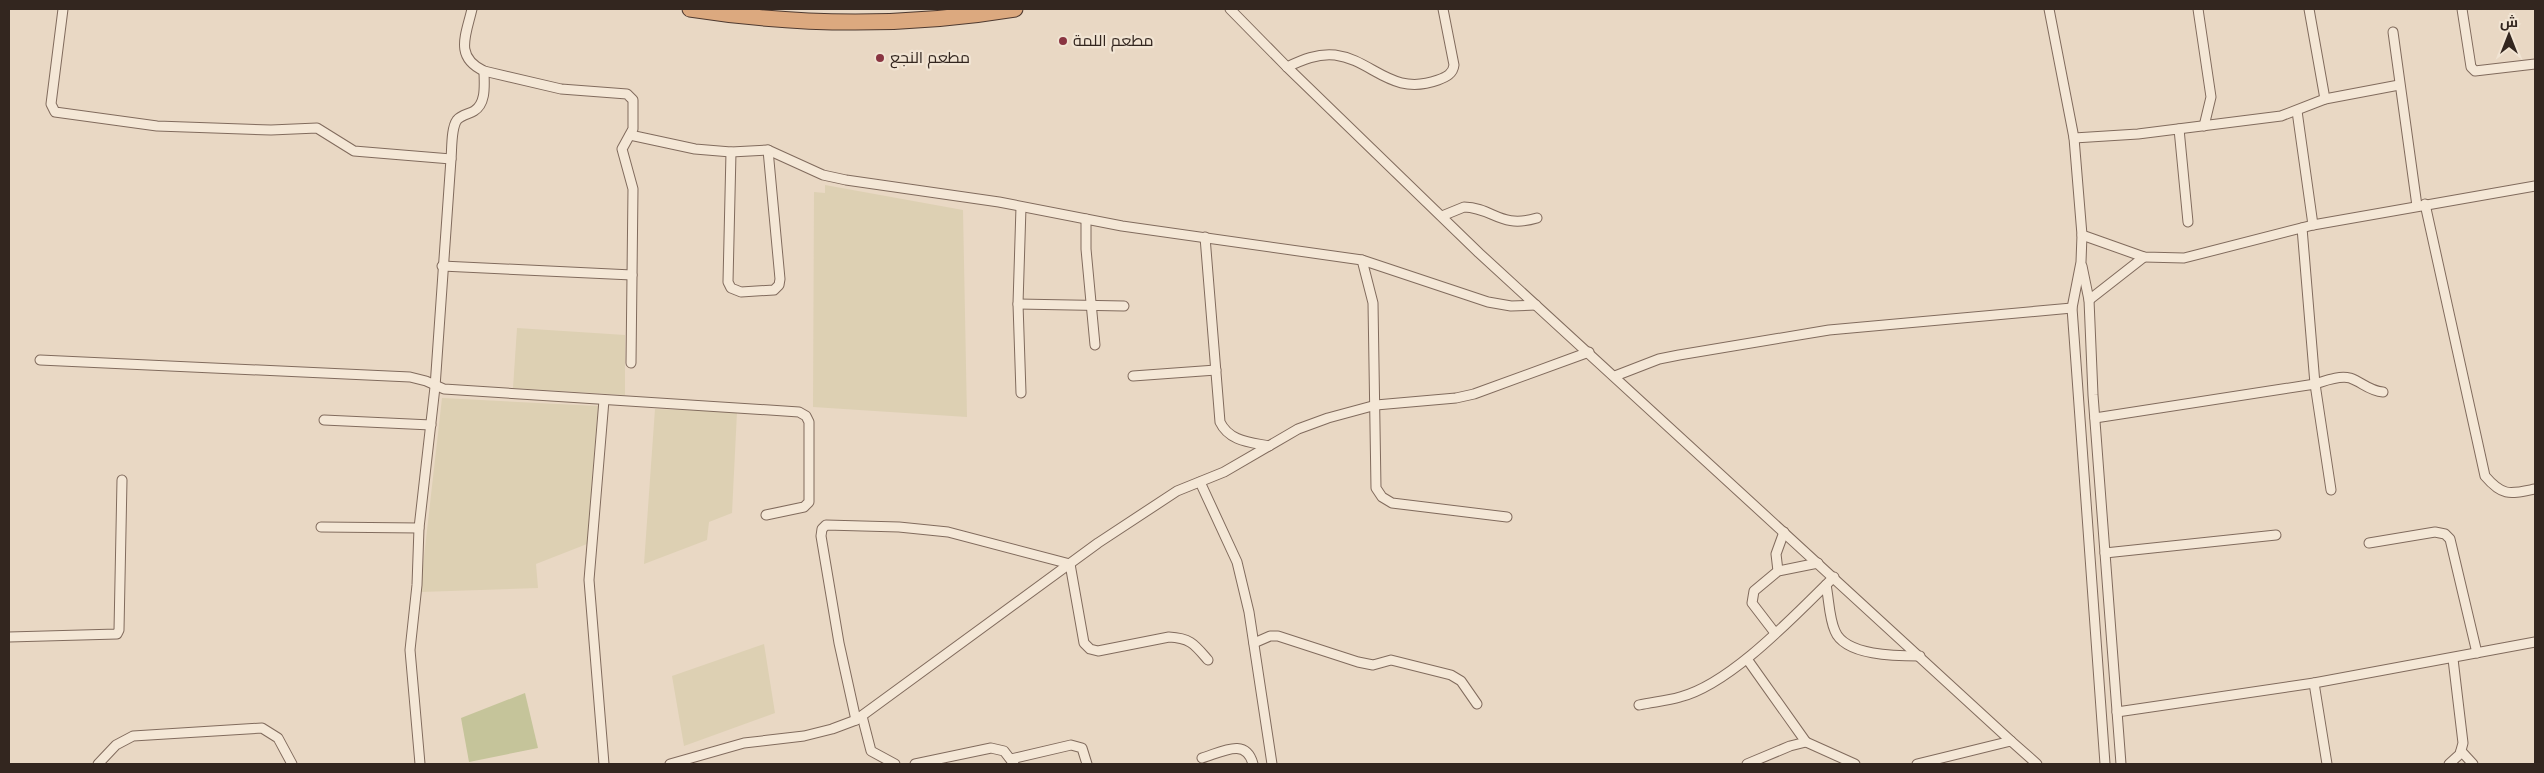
<svg xmlns="http://www.w3.org/2000/svg" width="2544" height="773" font-family="Spectral,Cairo,serif">
<style>
.farmland{fill:#ddd0b3}
.green{fill:#c5c49a}
.lines{fill:none;stroke-linecap:round;stroke-linejoin:round}
.minor-casing{stroke:#816b5d;stroke-width:11}
.trunk-casing{stroke:#4f3a30;stroke-width:17}
.minor{stroke:#f4e7d6;stroke-width:9}
.trunk{stroke:#dca97f;stroke-width:15}
.poi-dot{fill:#893441;stroke:#f1e4d3;stroke-width:2}
.labels{text-anchor:middle;dominant-baseline:central;stroke-width:4.5;stroke-linejoin:round;paint-order:stroke}
.poi-label{font-size:16px;fill:#33261f;stroke:#f1e4d3;text-anchor:start}
</style>
<rect width="100%" height="100%" fill="#e9d8c4"/>
<g class="farmland">
<path d="M825 185 963 210 967 417 813 407 814 192 825 193Z"/>
<path d="M517 328 625 335V395L513 388Z"/>
<path d="M442 398 598 406 587 544 536 564 538 588 420 592Z"/>
<path d="M655 409 737 412 732 513 709 522 707 540 644 564Z"/>
<path d="M764 644 775 713 684 746 672 676Z"/>
</g>
<path class="green" d="M525 693 538 748 469 762 461 718Z"/>
<g class="lines">
<g class="minor-casing">
<g id="minor">
<path d="M63 9 51 104 55 112 157 126 271 130 317 128 354 151 451 159"/>
<path d="M472 9C466 35 454 57 484 71L561 89 627 94 633 100V129L622 149 633 189 631 363"/>
<path d="M1230 9 1287 67 1479 253 2011 741"/>
<path d="M2049 9 2074 138 2082 235 2081 262 2072 308 2105 764"/>
<path d="M2198 9 2211 97 2204 126"/>
<path d="M2309 9 2325 99"/>
<path d="M2462 9 2471 67 2475 71 2535 64"/>
<path d="M2393 32 2417 206"/>
<path d="M1287 67C1302 60 1318 53 1335 55 1373 60 1391 97 1438 80 1446 77 1453 74 1454 65L1443 9"/>
<path d="M2297 111 2313 225"/>
<path d="M2179 129 2188 222"/>
<path d="M630 135 695 149 731 152 768 150 823 175 846 180 999 202 1122 226 1362 260 1488 302 1511 306 1536 305"/>
<path d="M2074 138 2138 134 2281 116 2325 99 2399 85"/>
<path d="M731 152 728 282 731 288 741 292 774 290 779 285 780 279 768 150"/>
<path d="M2425 204 2485 476C2503 497 2510 494 2535 489"/>
<path d="M1021 207 1018 304 1021 393"/>
<path d="M1442 216 1464 207C1494 208 1500 229 1537 218"/>
<path d="M1086 219V249L1095 345"/>
<path d="M2302 228 2315 384C2325 381 2339 375 2350 378 2362 382 2369 391 2383 392"/>
<path d="M2082 235 2144 257 2184 258 2313 225 2535 186"/>
<path d="M1205 237 1220 422C1229 441 1249 442 1269 446"/>
<path d="M1362 260 1373 303 1376 488 1382 497 1392 503 1507 517"/>
<path d="M442 266 632 275"/>
<path d="M2082 266 2089 300 2093 395 2121 764"/>
<path d="M2089 300 2144 257"/>
<path d="M1018 304 1124 306"/>
<path d="M40 360 410 377 426 381 444 389 799 412 806 416 809 422V502L804 507 766 515"/>
<path d="M1133 376 1216 370"/>
<path d="M1615 376 1659 359 1679 355 1829 330 2072 308"/>
<path d="M604 400 589 580 604 764"/>
<path d="M2095 418 2315 384 2331 490"/>
<path d="M324 420 431 425"/>
<path d="M1200 482 1237 562 1249 612 1272 764"/>
<path d="M321 527 419 528"/>
<path d="M2369 543 2435 532 2445 534 2450 539 2477 653"/>
<path d="M2105 553 2276 535"/>
<path d="M1778 571 1776 554 1784 532"/>
<path d="M1826 585C1829 599 1829 618 1835 631 1845 656 1897 656 1920 656"/>
<path d="M1775 633 1752 603 1754 591 1778 571 1818 563"/>
<path d="M9 637 117 634 119 630 122 480"/>
<path d="M1254 643 1270 636H1278L1358 662 1373 665 1391 660 1451 675 1461 681 1477 704"/>
<path d="M1747 659 1806 742"/>
<path d="M2314 683 2327 764"/>
<path d="M1639 705C1652 702 1667 701 1680 697 1731 684 1796 614 1834 577"/>
<path d="M2117 712 2314 683 2535 642"/>
<path d="M862 716 871 751 895 764"/>
<path d="M856 720 839 643 821 536 822 529 826 525 899 527 948 532 1070 564 1084 643 1090 649 1098 651 1169 637C1191 638 1195 645 1208 660"/>
<path d="M2461 751 2473 764"/>
<path d="M1202 758C1222 752 1246 737 1253 764"/>
<path d="M1011 759 1071 745 1082 748 1087 764"/>
<path d="M98 764 116 745 133 736 262 728 278 738 292 764"/>
<path d="M420 764 410 650 417 585 419 528 435 387 451 159C452 149 451 128 457 120 461 115 469 114 474 111 487 103 484 83 484 71"/>
<path d="M670 764 744 743 804 736 832 729 856 720 1098 543 1177 491 1224 472 1298 429 1328 418 1376 405 1456 398 1474 394 1589 352"/>
<path d="M915 764 991 748 1004 751 1014 764"/>
<path d="M1747 764 1790 746 1806 742 1855 764"/>
<path d="M1917 764 2011 741 2037 764"/>
<path d="M2449 764 2460 754 2463 743 2453 659"/>
</g>
</g>
<g class="trunk-casing">
<path id="trunk" d="M690 9C799 26 907 27 1015 9"/>
</g>
<use href="#minor" class="minor"/>
<use href="#trunk" class="trunk"/>
</g>
<g class="poi-dot">
<circle cx="1063" cy="41" r="5"/>
<circle cx="880" cy="58" r="5"/>
</g>
<g class="labels">
<g class="poi-label">
<text x="1073" y="41">مطعم اللمة</text>
<text x="890" y="58">مطعم النجع</text>
</g>
</g>
<rect width="2544" height="773" fill="none" stroke="#33261f" stroke-width="20"/>
<g transform="translate(2509 35)" stroke="#f1e4d3" stroke-width="4" paint-order="stroke">
<path d="M0-4L9 19L0 12L-9 19Z" fill="#33261f"/>
<text y="-8" font-size="14" font-weight="bold" text-anchor="middle" fill="#33261f">ش</text>
</g>
</svg>
